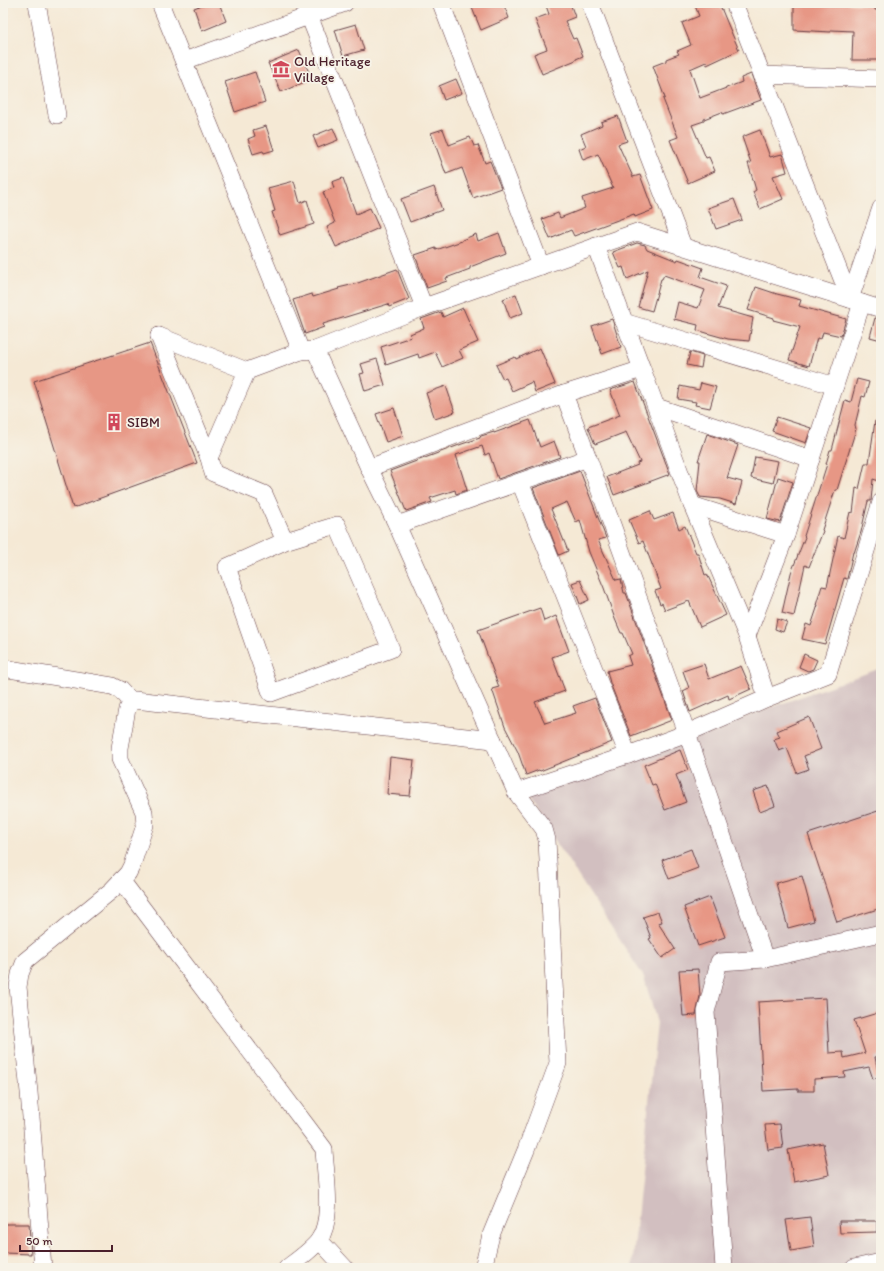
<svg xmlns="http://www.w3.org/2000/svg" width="884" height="1271" font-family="Itim,sans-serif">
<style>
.industrial{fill:#d2bfc0}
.building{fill:#e79785}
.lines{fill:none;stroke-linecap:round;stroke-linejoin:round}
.minor-casing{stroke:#643d44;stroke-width:18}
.minor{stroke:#fff;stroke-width:17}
.labels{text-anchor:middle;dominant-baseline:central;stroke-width:3.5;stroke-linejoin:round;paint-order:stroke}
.poi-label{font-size:14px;fill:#4a1f2b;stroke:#f7f3e8;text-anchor:start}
</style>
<rect width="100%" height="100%" fill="#f7f3e8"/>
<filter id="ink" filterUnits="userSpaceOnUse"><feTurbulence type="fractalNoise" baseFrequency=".025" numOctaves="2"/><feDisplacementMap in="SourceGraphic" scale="8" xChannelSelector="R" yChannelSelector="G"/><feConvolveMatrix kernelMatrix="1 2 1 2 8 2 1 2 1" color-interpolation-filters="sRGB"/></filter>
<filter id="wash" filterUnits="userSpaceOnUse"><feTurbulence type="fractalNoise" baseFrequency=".012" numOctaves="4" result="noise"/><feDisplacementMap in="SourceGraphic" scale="16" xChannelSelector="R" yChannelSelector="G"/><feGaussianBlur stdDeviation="0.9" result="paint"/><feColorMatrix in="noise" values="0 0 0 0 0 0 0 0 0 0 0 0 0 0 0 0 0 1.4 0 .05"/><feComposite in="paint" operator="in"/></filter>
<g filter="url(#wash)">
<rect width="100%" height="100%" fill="#f5e9d5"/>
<path class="industrial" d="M881 668V1268H632L657 1023 644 977 526 796Z"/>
<g id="blocks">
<g class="building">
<path d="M208 3H219L226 21 202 31 194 8Z"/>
<path d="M470 3H503L509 18 481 30Z"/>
<path d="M545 3H570L575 17 565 21 573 39 576 38 583 56 576 59V60L542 74 534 54 547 49 535 19 549 14Z"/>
<path d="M694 3H719L729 27 739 50 707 65 706 62 690 69 700 98 742 82 741 78 751 74 761 100 723 114 722 112 704 119V121L692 125 706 158 709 157 715 171 688 183 670 140 678 137 663 99 665 98 653 66 666 61V59L679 54 677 51 691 45 682 23 699 16Z"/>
<path d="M794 3H840L875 5V10H881V60H852L853 31 831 30V32L794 30Z"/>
<path d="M356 24 364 50 343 56 335 30Z"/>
<path d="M299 50 312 79 281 92 268 63Z"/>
<path d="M255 72 265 102 235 112 225 82Z"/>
<path d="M456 79 462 93 444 100 439 86Z"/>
<path d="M618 116 627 141 618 144 633 177 640 175 653 210 635 217 634 214 574 236 571 230 550 239 542 219 558 213 560 218 585 208 582 198 613 188 598 154 583 160 579 149 586 146 581 134 602 125 601 122Z"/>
<path d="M266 126 274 150 264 153 263 151 253 154 248 139 255 136 253 130Z"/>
<path d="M333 128 338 140 318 148 313 136Z"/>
<path d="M443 129 449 145 470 137 474 146 478 145 485 163 490 161 501 188 473 198 462 168 446 174 431 133Z"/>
<path d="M760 130 770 157 782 154 787 172 773 176 783 199 760 209 753 192 756 190 748 163H751L742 137Z"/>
<path d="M343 178 356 214 370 208 379 228 336 247 327 227 335 223 323 192 334 188 332 182Z"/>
<path d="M294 181 300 203 307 200 314 224 280 235 272 212 275 211 268 188Z"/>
<path d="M434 187 442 210 410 222 401 199Z"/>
<path d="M734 199 742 220 716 229 708 208Z"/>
<path d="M499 233 506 253 470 267V269L446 278 447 281 427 288 415 255 436 248V250L462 241V240L476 234 478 241Z"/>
<path d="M637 243 645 245 647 249 677 261 678 259 703 268 700 277 726 286 718 308 753 318 749 341 728 339 710 334 697 330 698 325 674 319 678 302 698 308 705 290 664 275 662 279H661L652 311 638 307 648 270 627 279 623 267 620 268 613 252Z"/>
<path d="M397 269 409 299 389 307 388 304 323 324 324 327 305 334 293 300 312 294 313 297 339 289 338 288 355 284Z"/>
<path d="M756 287 777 294 801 300 799 306 846 319 841 336 823 332 821 339 817 338 809 366 789 360 800 327 773 320 774 318 748 310Z"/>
<path d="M516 294 523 313 510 318 503 299Z"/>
<path d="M463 308 478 342 459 350 463 358 442 367 435 352 419 358 418 354 386 365 381 347 411 337 410 334 424 328 421 319 441 312 443 317Z"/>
<path d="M875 318 881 319V340L870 337Z"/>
<path d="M612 319 621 347 602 354 592 326Z"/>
<path d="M150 343 197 463 73 508 34 381Z"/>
<path d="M540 348 555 384 535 392 532 382 512 391 506 378 503 379 496 365 515 357 516 359Z"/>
<path d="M690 352 703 356 701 368 687 365Z"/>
<path d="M377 359 385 385 365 391 360 374 364 373 361 364Z"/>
<path d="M857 379 869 382 865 397 862 396 855 425 856 429 837 490H835L822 530 823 531 809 567 805 565 794 616 782 613 791 573 805 537 804 536 827 464H826L830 450H832L845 400 851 402Z"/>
<path d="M635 382 670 474 614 495 607 477 638 465 637 463 640 462 626 432 595 444 588 427 620 415 610 390Z"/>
<path d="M701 383 716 387 710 408 695 405 696 402 678 399 680 386 699 390Z"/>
<path d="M446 386 455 412 435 419 426 393Z"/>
<path d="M394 408 403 436 386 442 376 414Z"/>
<path d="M777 417 811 428 806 443 772 431Z"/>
<path d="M530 420 540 447 554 441 560 457 498 479 489 453 485 455 482 446 456 455 467 490 456 494 455 490 430 498 432 502 406 511 390 471 462 444 480 438V437L481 436 494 432V433Z"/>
<path d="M875 421 881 422V472L879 481 873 479 871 501H868L861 532 854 553 853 552 847 579 844 578 825 644 802 639 806 624 811 626 818 605H816L822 586 827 587 838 536 844 538 850 512 853 513 856 488 859 489 865 463H869Z"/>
<path d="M707 434 738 445 727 478 742 482 736 504 720 499 700 497 697 491 700 461H698Z"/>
<path d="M755 457 778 461 773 483 751 478Z"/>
<path d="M580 471 606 538 598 540 616 580 621 579 624 593H626L672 720 631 736 610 683 607 671 631 665 628 656 632 654 623 633H621L615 619 604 588 589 552 580 520 576 522 567 502 551 509 568 551 559 555 533 488Z"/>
<path d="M778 477 793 482 780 522 767 519Z"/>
<path d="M650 511 654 520 673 513 679 529 685 526 696 553H698L705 575 707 574 726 615 700 627 689 601 665 610 662 603 660 604 655 591 661 589 653 567 643 541 639 543 629 520Z"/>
<path d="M580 580 589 600 580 604 572 583Z"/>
<path d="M540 608 544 621 556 616 569 651 552 657 565 691 535 702 545 723 576 713 573 706 595 698 612 742 540 771 539 770 526 775 518 752 505 727 492 689 499 687 478 630Z"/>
<path d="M777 619 787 622 783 632 775 629Z"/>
<path d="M804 654 817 660 813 669 808 671 799 667Z"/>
<path d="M704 664 709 679 741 666 751 689 729 699 728 695 690 712 683 691 689 688 683 671Z"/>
<path d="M809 717 821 749 804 756 809 769 797 773 787 748 779 751 774 739 780 737 777 731Z"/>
<path d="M680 750 688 770 676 775 686 802 665 810 655 784 652 785 644 765Z"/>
<path d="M390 757 414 760 410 796 387 794Z"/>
<path d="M768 786 775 806 760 812 753 791Z"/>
<path d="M881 810V908L837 922 808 834Z"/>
<path d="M691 849 698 868 669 879 662 860Z"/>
<path d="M802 876 814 921 788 928 776 883Z"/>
<path d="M710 897 725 937 698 946 684 907Z"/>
<path d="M658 912 662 922 658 923 675 949 662 958 649 939 651 938 643 917Z"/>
<path d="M698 969 700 996 696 1015 683 1016 679 970Z"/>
<path d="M826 998 829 1053 843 1052 844 1058 865 1053 854 1020 881 1012V1056L875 1057 879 1077 873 1079 869 1067 844 1072 845 1077 814 1079V1091H798V1089L763 1091 758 1002Z"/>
<path d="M780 1124 783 1148 768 1150 765 1125Z"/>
<path d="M823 1143 829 1175 794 1182 788 1150Z"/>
<path d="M810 1217 814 1247 791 1251 786 1220Z"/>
<path d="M839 1221H877V1232L840 1233Z"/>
<path d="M3 1224H29L31 1254 3 1253Z"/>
</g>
</g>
</g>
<g filter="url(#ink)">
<use href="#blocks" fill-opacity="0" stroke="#643d44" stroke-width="1"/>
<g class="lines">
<g class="minor-casing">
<g id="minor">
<path d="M37 3 57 115"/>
<path d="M160 3 301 351 315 350 424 307"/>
<path d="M304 3 424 307 637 232 881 309"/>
<path d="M441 3 541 266"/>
<path d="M590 3 683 246"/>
<path d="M734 3 850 299"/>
<path d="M184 61 345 3"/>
<path d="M762 75 881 79"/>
<path d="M850 299 881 208"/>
<path d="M624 322 835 386"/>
<path d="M159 336 209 458 213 473 264 494 285 541 337 525 391 649 271 693 227 567 285 541"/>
<path d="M159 336 247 371"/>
<path d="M315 350 369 468 397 525 516 792 628 755 687 733 767 698 828 674 881 502"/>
<path d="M642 369 692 505 747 636 767 698"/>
<path d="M657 407 811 459"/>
<path d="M209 458 247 371 301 351"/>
<path d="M588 458 687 733 765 959"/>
<path d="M369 468 564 394"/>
<path d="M520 482 628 755"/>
<path d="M692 505 786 535"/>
<path d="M397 525 588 458 564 394 642 369 596 246"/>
<path d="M747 636 786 535 862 303"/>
<path d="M3 668 112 686 120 690 131 702"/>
<path d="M121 880 324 1149C325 1174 334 1218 319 1240 313 1249 296 1261 287 1268"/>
<path d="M319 1240 345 1268"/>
<path d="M43 1268 29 1092 18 987 20 974 25 961 112 890 128 873 132 865 145 825 144 812 120 759V748L127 709 131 702 135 700 493 740"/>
<path d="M483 1268 491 1235 526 1150 558 1063 547 840 544 829 516 792"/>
<path d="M724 1268 706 1012 719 962 765 959 881 933"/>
<path d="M854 1268 881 1262"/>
</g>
</g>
<use href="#minor" class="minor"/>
</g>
</g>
<defs>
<g id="museum-bare" transform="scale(1.38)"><path d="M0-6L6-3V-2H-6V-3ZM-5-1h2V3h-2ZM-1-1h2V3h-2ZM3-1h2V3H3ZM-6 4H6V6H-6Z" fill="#d1495b" stroke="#f7f3e8" stroke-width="2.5" paint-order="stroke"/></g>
<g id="building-bare" transform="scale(1.38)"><path d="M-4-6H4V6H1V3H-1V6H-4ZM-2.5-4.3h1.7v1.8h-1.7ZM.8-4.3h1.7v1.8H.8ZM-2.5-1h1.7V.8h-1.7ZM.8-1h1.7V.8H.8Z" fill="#d1495b" stroke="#f7f3e8" stroke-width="2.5" paint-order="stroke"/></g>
</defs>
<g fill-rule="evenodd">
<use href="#museum-bare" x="281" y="69"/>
<use href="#building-bare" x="114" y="422"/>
</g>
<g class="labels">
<g class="poi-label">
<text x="294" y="61">Old Heritage<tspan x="294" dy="16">Village</tspan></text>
<text x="127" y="422">SIBM</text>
</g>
</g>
<rect width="884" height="1271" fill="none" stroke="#f7f3e8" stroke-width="16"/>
<path d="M20 1245v6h92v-6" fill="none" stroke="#4a1f2b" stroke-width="2"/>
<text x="26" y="1245" font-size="12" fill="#4a1f2b" stroke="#f7f3e8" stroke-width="3" paint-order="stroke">50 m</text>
</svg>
